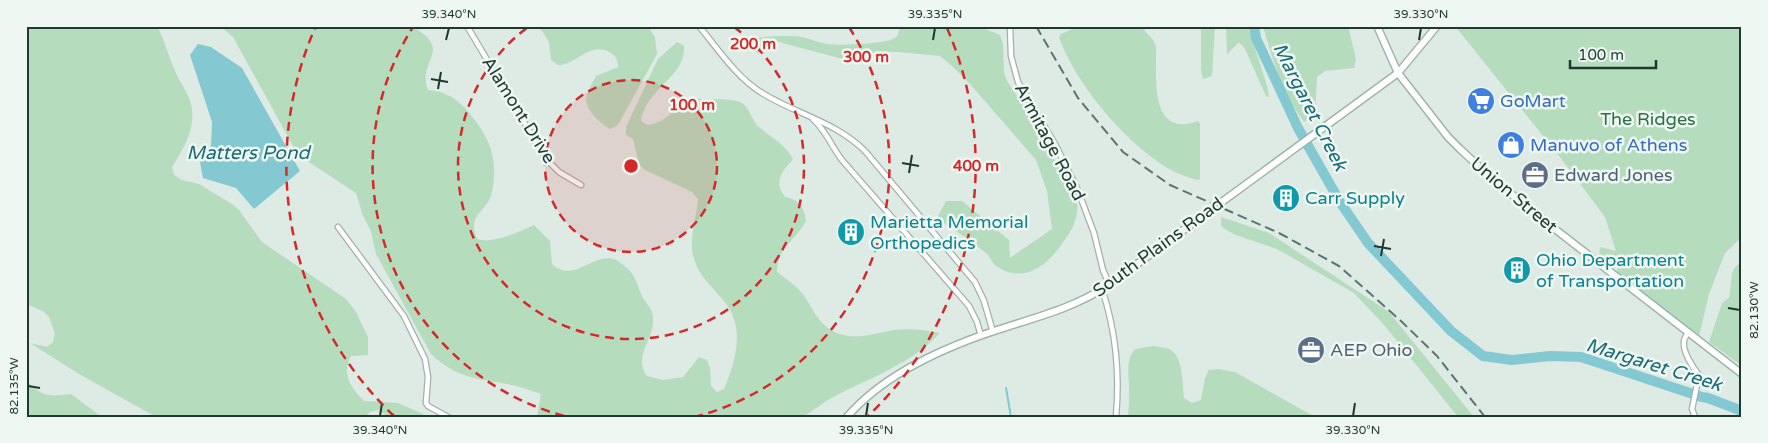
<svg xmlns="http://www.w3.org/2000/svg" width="1768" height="443" font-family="'Varela Round',sans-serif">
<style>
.green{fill:#b6dcbe}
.water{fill:#84c9d1}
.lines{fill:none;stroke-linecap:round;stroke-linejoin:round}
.stream{stroke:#84c9d1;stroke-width:2}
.river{stroke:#84c9d1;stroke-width:10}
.street-casing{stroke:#a1b1ab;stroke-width:7}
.secondary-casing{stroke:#9db6ab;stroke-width:9}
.street{stroke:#fff;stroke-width:4.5}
.secondary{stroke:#fff;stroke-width:6}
.rail{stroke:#59766c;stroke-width:2;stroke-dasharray:10 5;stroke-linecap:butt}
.ticks{fill:none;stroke:#1f3931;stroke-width:2}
.ring{fill:none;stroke:#d62828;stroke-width:2.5;stroke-dasharray:9 6}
.labels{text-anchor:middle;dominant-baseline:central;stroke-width:5;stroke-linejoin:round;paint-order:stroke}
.shop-label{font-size:18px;fill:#366cbe;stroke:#eef7f2;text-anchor:start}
.street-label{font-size:18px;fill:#1f3931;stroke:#eef7f2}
.park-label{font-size:18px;fill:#297141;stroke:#eef7f2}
.service-label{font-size:18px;fill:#4e5e75;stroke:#eef7f2;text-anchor:start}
.culture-label{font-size:18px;fill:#0d838f;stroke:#eef7f2;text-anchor:start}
.water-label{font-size:19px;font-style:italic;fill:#196b76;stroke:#eef7f2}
.centre{fill:#d62828;stroke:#eef7f2;stroke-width:2.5}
.ring-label{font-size:15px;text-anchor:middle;font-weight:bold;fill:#d62828;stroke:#eef7f2;stroke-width:5;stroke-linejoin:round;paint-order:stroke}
.neatline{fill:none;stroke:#1f3931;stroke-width:2}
.ticks-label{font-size:12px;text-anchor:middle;fill:#1f3931}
</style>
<rect width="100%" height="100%" fill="#deeae4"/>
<g class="green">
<path d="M26 26H157C165 41 169 58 176 73 180 82 185 89 189 98 199 124 185 146 172 167L174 175 182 180 199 184 232 204 239 210 262 242 346 299 356 312 368 337V355L351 356C341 374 351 388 364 401L398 403 423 414 425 417H388L378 410 370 412 365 417H156L79 374 30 343 47 347 53 342 55 334 49 317 43 311 26 304Z"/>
<path d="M220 26H411C456 50 416 60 428 90 433 91 439 91 443 93 453 96 464 106 470 114 491 140 498 158 492 192 488 212 466 214 477 239 492 244 520 232 534 225L550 241 552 264C573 284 592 253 614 259 619 261 625 266 629 270 635 275 638 287 641 294 645 303 653 308 653 318 655 340 632 355 647 376L663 380 683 377 699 357 707 360 710 368 711 386 717 392 724 389C735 363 745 331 727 305 714 287 699 279 693 255 689 239 697 216 698 199L692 192 645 170 639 164 633 139 626 135V127L658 59 677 42 684 46C686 77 645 89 641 121L648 125C668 122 674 108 689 98 705 100 721 98 737 101 750 104 750 119 759 127 771 138 785 144 793 159 782 172 773 181 785 197 799 199 804 207 806 221 796 241 777 246 777 272 788 280 797 286 805 297 812 308 817 320 828 328 849 343 871 334 894 330 910 328 925 330 940 333 911 364 872 377 835 396 824 402 814 410 803 417H537L541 394C530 390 518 386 507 384 474 378 457 378 431 354L376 254 371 231 363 216 356 193 298 155 233 37Z"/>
<path d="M539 26H651L650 30 655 37 657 54 618 125 610 129C600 123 582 108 587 94 589 88 593 82 596 76L618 67C618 61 616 56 611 53 590 40 576 66 558 65L551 60 549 42Z"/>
<path d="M900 26H978L1000 35 1003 44 1004 72 1007 81 1035 122 1077 203C1079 222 1069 234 1059 248 1043 269 1021 283 996 266 992 263 991 258 987 254 972 241 954 230 937 218L946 201H962L1009 240 1010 258 1052 229 1047 191 1036 160 970 84 952 66 940 56 898 52H881L865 54 854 62 775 41 759 53 746 49 741 42C750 36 790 35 802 37 811 39 819 43 828 44 838 46 891 44 896 37 899 35 899 29 900 26Z"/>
<path d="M1079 26H1141L1153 40 1156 46C1157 75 1148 139 1198 121L1200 124V179L1197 180C1190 178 1182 175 1175 172 1130 149 1075 84 1059 37L1061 34Z"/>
<path d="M1201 26H1215L1212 76 1203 79 1201 70Z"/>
<path d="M1226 26H1248L1267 86 1269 97 1266 96 1245 49 1239 42 1227 54Z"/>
<path d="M1263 26H1348L1356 59 1354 68 1325 71 1317 77 1315 115 1304 122C1284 95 1272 59 1263 26Z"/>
<path d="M1455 26H1742V237L1725 253 1709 294 1698 341 1614 274 1619 267 1599 257 1600 247 1616 251 1605 217 1563 161Z"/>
<path d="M1221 217 1269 233 1389 312 1474 417H1458L1385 326 1354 293 1277 249 1236 235 1228 231 1221 226Z"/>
<path d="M1742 262V366L1709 342 1722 303 1729 298C1733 284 1727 269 1742 262Z"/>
<path d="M1153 346C1158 347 1164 347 1169 349 1184 356 1182 384 1184 398L1192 403 1201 400 1205 378 1209 370 1218 369 1235 372 1315 417H1128C1129 407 1129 398 1129 388 1129 373 1125 362 1135 349Z"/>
<path d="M26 379C40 397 50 397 71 394L102 417H26Z"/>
</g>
<path class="water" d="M198 44 211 47 242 68 300 171 254 209 236 188 203 178 200 162 211 146 212 122 190 55Z"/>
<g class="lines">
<path class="stream" d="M1006 388 1011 417"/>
<path class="river" d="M1254 26 1256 38 1298 128 1340 202 1368 243 1451 331 1483 356 1512 360 1550 356 1581 357 1702 397 1708 398 1742 411"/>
<g class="street-casing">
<g id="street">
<path d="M467 26 546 159 559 172 581 185"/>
<path d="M699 26C718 49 736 77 762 93 796 114 836 122 865 151L975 282 984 301 993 332"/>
<path d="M1010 26 1011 56 1018 82 1055 144 1077 188 1094 233 1103 270 1109 284"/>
<path d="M813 119C827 132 831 146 842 160L969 306 977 322 981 336"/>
<path d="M338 227 404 316 425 359 428 377 426 403 428 406 448 417"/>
<path d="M1102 289C1116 331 1120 373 1116 417"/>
<path d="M1688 333C1687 334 1684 339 1684 341 1682 351 1693 368 1699 375L1692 409 1695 417"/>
</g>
</g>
<g class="secondary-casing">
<g id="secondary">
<path d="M1377 26 1398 73 1448 137 1460 149 1489 176 1551 226 1742 374"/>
<path d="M847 417C883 375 943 348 994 331 1033 318 1072 309 1107 286L1398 73 1437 26"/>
</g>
</g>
<use href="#street" class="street"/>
<use href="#secondary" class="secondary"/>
<path class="rail" d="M1036 26 1078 98 1123 152 1170 185 1279 233 1339 266 1401 321 1437 356 1485 417"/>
</g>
<path class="ticks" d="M446 40 449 28M933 40 935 28M1419 40 1421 28M431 79 448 82M438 89 441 72M902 163 919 166M909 173 912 155M1374 246 1391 249M1381 256 1384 239M1728 308 1740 310M28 386 40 388M380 416 382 403M866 416 868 403M1353 416 1355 403"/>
<circle cx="631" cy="166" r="86" fill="#d62828" fill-opacity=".12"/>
<g class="ring">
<circle cx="631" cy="166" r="86"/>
<path d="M734 27A173 173 0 1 1 528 27"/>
<path d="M564 416A259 259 0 0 1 413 27M849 27A259 259 0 0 1 698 416"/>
<path d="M394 416A345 345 0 0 1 315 28M947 28A345 345 0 0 1 868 416"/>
</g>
<defs>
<g id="supermarket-disc" transform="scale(1.4375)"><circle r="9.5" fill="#3f7fe0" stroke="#eef7f2"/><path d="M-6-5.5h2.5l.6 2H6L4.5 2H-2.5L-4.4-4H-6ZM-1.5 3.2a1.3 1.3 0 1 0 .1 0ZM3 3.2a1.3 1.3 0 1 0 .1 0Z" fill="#fff"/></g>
<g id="shop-disc" transform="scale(1.4375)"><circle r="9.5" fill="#3f7fe0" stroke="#eef7f2"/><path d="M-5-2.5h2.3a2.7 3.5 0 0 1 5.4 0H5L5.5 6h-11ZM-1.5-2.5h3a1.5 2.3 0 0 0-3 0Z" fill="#fff"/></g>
<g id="office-disc" transform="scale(1.4375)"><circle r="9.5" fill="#5c6f8a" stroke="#eef7f2"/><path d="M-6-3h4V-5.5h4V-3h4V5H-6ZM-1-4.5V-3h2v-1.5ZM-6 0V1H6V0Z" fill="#fff"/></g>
<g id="building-disc" transform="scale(1.4375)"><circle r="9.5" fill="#0f9aa8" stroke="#eef7f2"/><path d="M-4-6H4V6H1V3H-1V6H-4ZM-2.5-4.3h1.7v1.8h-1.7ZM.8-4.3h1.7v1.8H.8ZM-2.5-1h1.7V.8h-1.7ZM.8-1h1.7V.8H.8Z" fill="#fff"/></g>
</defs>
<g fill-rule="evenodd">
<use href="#supermarket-disc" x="1481" y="101"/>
<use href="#shop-disc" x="1511" y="145"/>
<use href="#office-disc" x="1535" y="175"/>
<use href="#building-disc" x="1286" y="198"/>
<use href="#building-disc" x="851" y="232"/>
<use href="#building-disc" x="1517" y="270"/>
<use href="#office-disc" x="1311" y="350"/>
</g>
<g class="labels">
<g class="shop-label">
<text x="1500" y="101">GoMart</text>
<text x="1530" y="145">Manuvo of Athens</text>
</g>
<g class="street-label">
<text transform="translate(519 110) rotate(58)">Alamont Drive</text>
<text transform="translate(1050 142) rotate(62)">Armitage Road</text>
<text transform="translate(1514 195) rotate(40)">Union Street</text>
<text transform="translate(1158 247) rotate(-36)">South Plains Road</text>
</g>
<g class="park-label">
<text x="1648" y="119">The Ridges</text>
</g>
<g class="service-label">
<text x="1554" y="175">Edward Jones</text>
<text x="1330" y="350">AEP Ohio</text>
</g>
<g class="culture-label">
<text x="1305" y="198">Carr Supply</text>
<text x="870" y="222">Marietta Memorial<tspan x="870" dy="21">Orthopedics</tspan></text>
<text x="1536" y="260">Ohio Department<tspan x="1536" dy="21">of Transportation</tspan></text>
</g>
<g class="water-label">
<text transform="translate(1310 107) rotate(63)">Margaret Creek</text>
<text x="248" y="153">Matters Pond</text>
<text transform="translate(1654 365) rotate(17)">Margaret Creek</text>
</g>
</g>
<circle cx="631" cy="166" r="8" class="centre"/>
<g class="ring-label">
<text x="753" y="49">200 m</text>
<text x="866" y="62">300 m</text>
<text x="692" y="110">100 m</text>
<text x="976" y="171">400 m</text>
</g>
<rect width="1768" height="443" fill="none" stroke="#eef7f2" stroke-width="55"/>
<path d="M1570 60v8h86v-8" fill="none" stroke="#1f3931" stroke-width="2.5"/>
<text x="1578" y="60" font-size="15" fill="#1f3931" stroke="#eef7f2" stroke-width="4" paint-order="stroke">100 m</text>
<rect x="28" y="28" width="1712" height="388" class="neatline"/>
<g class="ticks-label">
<text x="449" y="18">39.340°N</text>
<text x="935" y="18">39.335°N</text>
<text x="1421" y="18">39.330°N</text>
<text transform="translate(1754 310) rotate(-90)" y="4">82.130°W</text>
<text transform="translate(14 386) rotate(-90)" y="4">82.135°W</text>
<text x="380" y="434">39.340°N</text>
<text x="866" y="434">39.335°N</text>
<text x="1353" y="434">39.330°N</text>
</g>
</svg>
